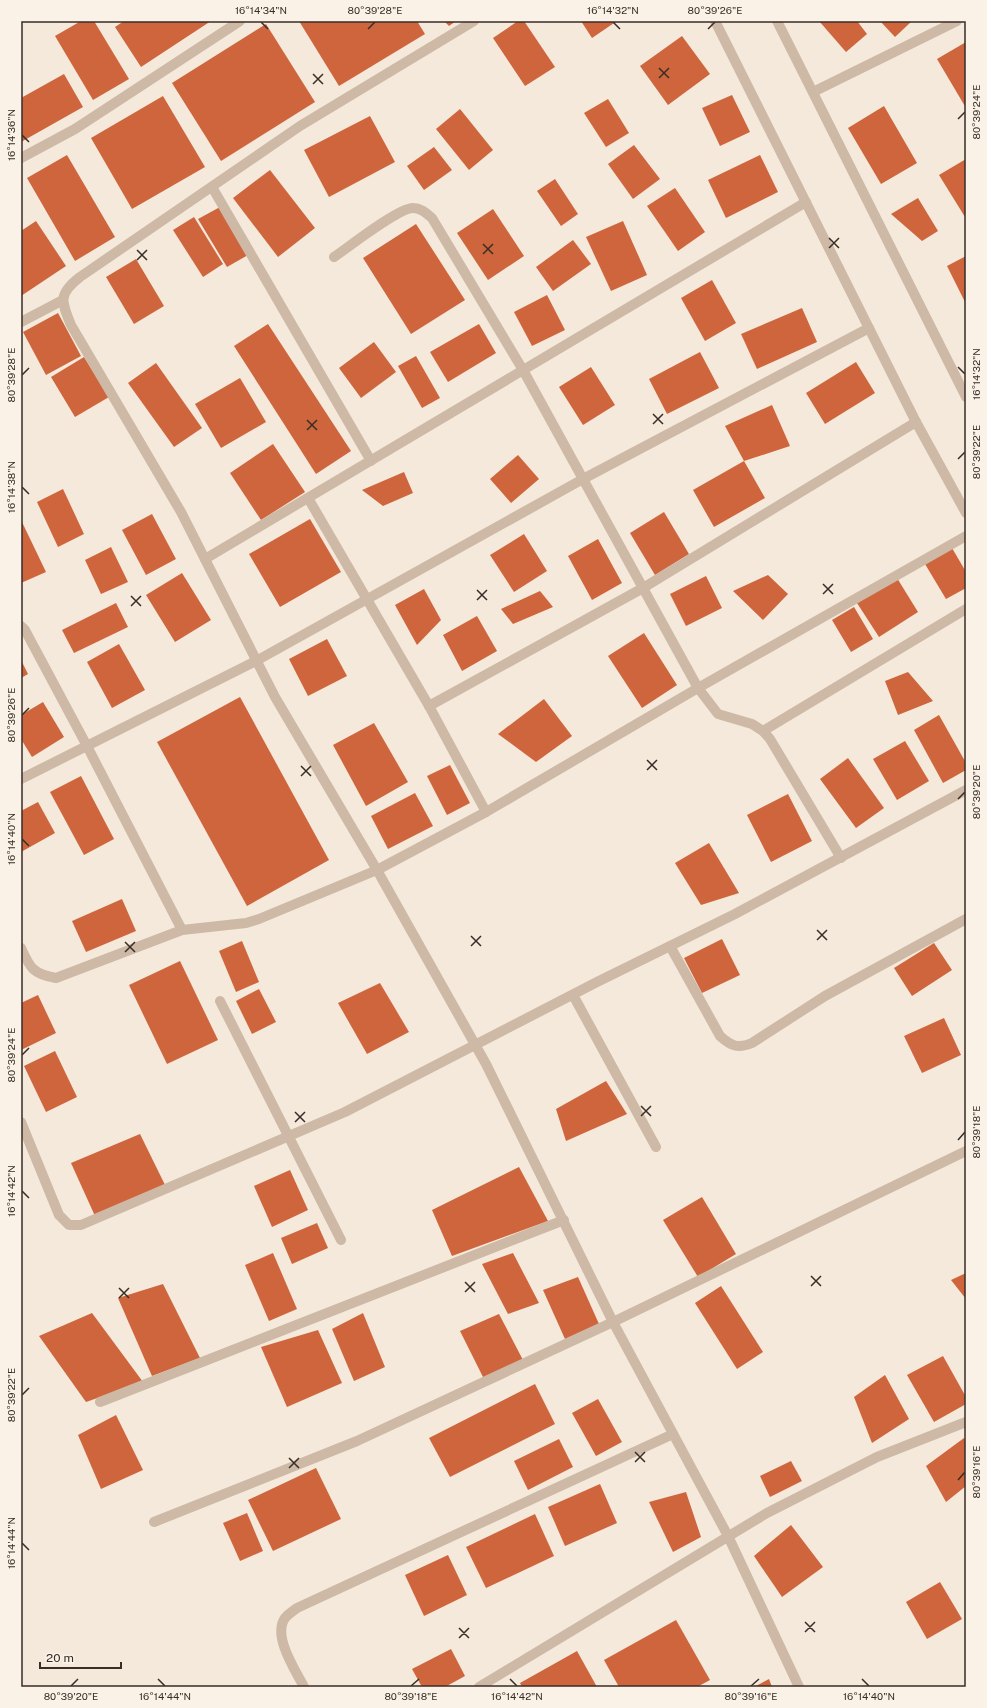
<svg xmlns="http://www.w3.org/2000/svg" width="987" height="1708" font-family="'Public Sans',sans-serif">
<style>
.building{fill:#cf653c}
.lines{fill:none;stroke-linecap:round;stroke-linejoin:round}
.street{stroke:#cdb9a5;stroke-width:10}
.ticks{fill:none;stroke:#382d27;stroke-width:1.5}
.neatline{fill:none;stroke:#382d27;stroke-width:1.5}
.ticks-label{font-size:10px;text-anchor:middle;fill:#382d27}
</style>
<rect width="100%" height="100%" fill="#f4e9da"/>
<g class="building">
<path d="M81 21H94L129 79 93 100 55 36Z"/>
<path d="M124 21H211L141 67 115 27Z"/>
<path d="M299 21H417L425 34 339 86Z"/>
<path d="M444 21H456L449 26Z"/>
<path d="M518 21H524L555 67 525 86 493 38Z"/>
<path d="M581 21H617L592 38Z"/>
<path d="M819 21H857L867 34 846 52Z"/>
<path d="M880 21H912L895 37Z"/>
<path d="M266 24 315 102 221 161 172 83Z"/>
<path d="M682 36 710 74 668 105 640 66Z"/>
<path d="M966 42V108L937 59Z"/>
<path d="M64 74 83 107 21 142V98Z"/>
<path d="M732 95 750 132 720 146 702 108Z"/>
<path d="M163 96 205 167 132 209 91 138Z"/>
<path d="M608 99 629 133 606 147 584 113Z"/>
<path d="M884 106 917 163 881 184 848 128Z"/>
<path d="M460 109 493 150 469 170 436 129Z"/>
<path d="M370 116 395 162 329 197 304 150Z"/>
<path d="M634 145 660 179 633 199 608 164Z"/>
<path d="M434 147 452 170 424 190 407 166Z"/>
<path d="M67 155 115 237 75 261 27 178Z"/>
<path d="M760 155 778 192 726 218 708 180Z"/>
<path d="M966 159V216L965 217 939 175Z"/>
<path d="M270 170 315 228 278 257 233 198Z"/>
<path d="M555 179 578 214 561 226 537 191Z"/>
<path d="M675 188 705 232 678 251 647 206Z"/>
<path d="M918 198 938 231 922 241 891 214Z"/>
<path d="M220 207 248 255 227 267 198 219Z"/>
<path d="M493 209 524 256 488 280 457 233Z"/>
<path d="M194 217 223 264 203 277 173 230Z"/>
<path d="M36 221 66 266 21 296V231Z"/>
<path d="M623 221 647 275 611 291 586 237Z"/>
<path d="M416 224 465 300 411 334 363 258Z"/>
<path d="M573 240 591 264 553 291 536 267Z"/>
<path d="M966 256V304L947 266Z"/>
<path d="M136 259 164 306 134 324 106 277Z"/>
<path d="M712 280 736 323 705 341 681 298Z"/>
<path d="M547 295 565 330 532 346 514 312Z"/>
<path d="M802 308 817 342 757 369 741 334Z"/>
<path d="M58 313 81 356 46 375 23 332Z"/>
<path d="M268 324 351 451 316 474 234 346Z"/>
<path d="M479 324 496 353 448 382 430 352Z"/>
<path d="M374 342 396 372 361 398 339 368Z"/>
<path d="M700 352 719 388 667 414 649 379Z"/>
<path d="M416 356 440 398 422 408 398 366Z"/>
<path d="M84 357 109 397 75 417 51 377Z"/>
<path d="M856 362 875 393 825 424 806 393Z"/>
<path d="M156 363 202 428 174 447 128 383Z"/>
<path d="M591 367 615 405 583 425 559 387Z"/>
<path d="M240 378 266 422 221 448 195 404Z"/>
<path d="M772 405 790 446 744 461 765 498 714 527 693 490 744 461 725 426Z"/>
<path d="M273 444 305 492 261 520 230 473Z"/>
<path d="M518 455 539 479 511 503 490 479Z"/>
<path d="M404 472 413 493 383 506 362 490Z"/>
<path d="M63 489 84 534 58 547 37 502Z"/>
<path d="M664 512 689 554 655 575 630 533Z"/>
<path d="M152 514 176 559 146 575 122 530Z"/>
<path d="M310 519 341 572 280 607 249 554Z"/>
<path d="M21 520 46 572 21 583Z"/>
<path d="M524 534 547 571 514 592 490 555Z"/>
<path d="M598 539 622 583 592 600 568 556Z"/>
<path d="M111 547 128 582 101 594 85 560Z"/>
<path d="M952 548 966 572V588L946 599 925 564Z"/>
<path d="M182 573 211 620 175 642 146 595Z"/>
<path d="M768 575 788 594 763 620 733 591Z"/>
<path d="M706 576 722 608 686 626 670 594Z"/>
<path d="M897 578 918 612 879 637 857 603Z"/>
<path d="M424 589 441 620 417 645 395 605Z"/>
<path d="M540 591 553 607 513 624 501 609Z"/>
<path d="M116 603 128 627 74 653 62 630Z"/>
<path d="M854 607 873 639 851 652 832 620Z"/>
<path d="M477 616 497 651 462 671 443 635Z"/>
<path d="M644 633 677 685 642 708 608 656Z"/>
<path d="M327 639 347 676 308 696 289 659Z"/>
<path d="M119 644 145 690 112 708 87 662Z"/>
<path d="M21 660 28 674 21 678Z"/>
<path d="M908 672 933 701 898 715 885 681Z"/>
<path d="M240 697 329 860 247 906 157 742Z"/>
<path d="M544 699 572 736 536 762 498 734Z"/>
<path d="M43 702 64 737 32 757 21 739V715Z"/>
<path d="M939 715 966 763V770L943 783 914 730Z"/>
<path d="M374 723 408 782 366 806 333 745Z"/>
<path d="M905 741 929 781 897 800 873 759Z"/>
<path d="M848 758 884 808 856 828 820 779Z"/>
<path d="M450 765 470 803 447 815 427 776Z"/>
<path d="M81 776 114 839 84 855 50 792Z"/>
<path d="M415 793 433 826 388 849 371 816Z"/>
<path d="M788 794 812 841 771 862 747 815Z"/>
<path d="M38 802 55 833 21 852V811Z"/>
<path d="M709 843 739 893 701 905 675 863Z"/>
<path d="M122 899 136 931 86 952 72 921Z"/>
<path d="M722 939 740 975 702 993 684 958Z"/>
<path d="M242 941 259 982 236 992 219 951Z"/>
<path d="M934 943 952 970 912 996 894 968Z"/>
<path d="M180 961 218 1040 167 1064 129 985Z"/>
<path d="M380 983 409 1032 367 1054 338 1003Z"/>
<path d="M259 989 276 1022 252 1034 236 1001Z"/>
<path d="M38 995 56 1033 21 1050V1003Z"/>
<path d="M944 1018 961 1055 922 1073 904 1036Z"/>
<path d="M55 1051 77 1097 46 1112 24 1066Z"/>
<path d="M606 1081 627 1114 566 1141 556 1109Z"/>
<path d="M140 1134 166 1187 95 1216 71 1163Z"/>
<path d="M519 1167 548 1221 452 1256 432 1210Z"/>
<path d="M290 1170 308 1210 272 1227 254 1186Z"/>
<path d="M702 1197 736 1254 698 1277 663 1220Z"/>
<path d="M317 1223 328 1248 292 1264 281 1238Z"/>
<path d="M273 1253 297 1309 269 1321 245 1265Z"/>
<path d="M513 1253 539 1303 508 1314 482 1264Z"/>
<path d="M966 1273V1299L951 1280Z"/>
<path d="M578 1277 599 1324 565 1339 543 1290Z"/>
<path d="M163 1284 200 1358 152 1376 118 1298Z"/>
<path d="M721 1286 763 1352 737 1369 695 1303Z"/>
<path d="M92 1313 143 1382 86 1402 39 1336Z"/>
<path d="M363 1313 385 1367 354 1381 332 1329Z"/>
<path d="M499 1314 524 1362 484 1379 460 1331Z"/>
<path d="M318 1330 342 1383 287 1407 261 1347Z"/>
<path d="M943 1356 966 1397V1404L934 1422 907 1375Z"/>
<path d="M885 1375 909 1419 872 1443 854 1397Z"/>
<path d="M535 1384 555 1424 450 1477 429 1438Z"/>
<path d="M598 1399 622 1442 596 1456 572 1413Z"/>
<path d="M116 1415 143 1470 101 1489 78 1435Z"/>
<path d="M964 1438 966 1441V1486L946 1502 926 1466Z"/>
<path d="M559 1439 573 1467 528 1490 514 1461Z"/>
<path d="M791 1461 802 1481 770 1497 760 1476Z"/>
<path d="M316 1468 341 1519 273 1551 248 1500Z"/>
<path d="M600 1484 617 1523 565 1546 548 1507Z"/>
<path d="M686 1492 701 1537 673 1552 649 1502Z"/>
<path d="M247 1513 263 1551 240 1561 223 1523Z"/>
<path d="M535 1514 554 1556 486 1588 466 1547Z"/>
<path d="M791 1525 823 1567 782 1597 754 1556Z"/>
<path d="M448 1555 467 1595 424 1616 405 1575Z"/>
<path d="M940 1582 962 1619 927 1639 906 1602Z"/>
<path d="M676 1620 710 1680 697 1687H619L604 1660Z"/>
<path d="M451 1649 465 1676 445 1687H422L412 1669Z"/>
<path d="M577 1651 597 1687H522L520 1683Z"/>
<path d="M769 1679 772 1687H754Z"/>
</g>
<g class="lines">
<g class="street">
<path d="M474 21 300 126 80 277C58 294 61 301 71 325L181 512 275 697 377 870 486 1064 613 1322 728 1536 799 1687"/>
<path d="M715 21 916 422 966 513"/>
<path d="M777 21 966 397"/>
<path d="M813 92 957 21"/>
<path d="M21 158 75 129 240 21"/>
<path d="M212 187 371 461"/>
<path d="M334 257C349 247 398 208 413 208 421 208 426 213 432 218L523 370 698 688 718 714 752 724 763 731 770 739 841 858"/>
<path d="M21 322 63 300"/>
<path d="M308 498 429 706 486 812"/>
<path d="M205 559 806 202"/>
<path d="M21 626 25 630 87 746 182 930"/>
<path d="M429 706 643 588 916 422"/>
<path d="M763 731 966 609"/>
<path d="M21 779 256 661 583 479 869 328"/>
<path d="M670 946 720 1036C731 1046 738 1049 752 1043L825 996 966 919"/>
<path d="M21 948C30 968 33 974 56 978L182 930 246 923 259 919 377 870 486 812 698 688 966 536"/>
<path d="M573 995 656 1147"/>
<path d="M220 1001 341 1240"/>
<path d="M21 1122 59 1215 69 1225H81L345 1112 597 982 735 914 966 790"/>
<path d="M100 1402 564 1220"/>
<path d="M154 1522 357 1441 613 1322 966 1151"/>
<path d="M304 1687C296 1671 272 1636 285 1618 288 1614 293 1611 297 1608L673 1434"/>
<path d="M479 1687 767 1513 877 1457 966 1422"/>
</g>
</g>
<path class="ticks" d="M261 22 268 29M613 22 620 29M368 29 375 22M708 29 715 22M659 68 669 78M313 74 323 84M659 78 669 68M313 84 323 74M958 119 965 112M22 135 29 142M829 238 839 248M483 244 493 254M829 248 839 238M137 250 147 260M483 254 493 244M137 260 147 250M958 367 965 374M22 375 29 368M653 414 663 424M307 420 317 430M653 424 663 414M307 430 317 420M958 459 965 452M22 487 29 494M823 584 833 594M477 590 487 600M823 594 833 584M131 596 141 606M477 600 487 590M131 606 141 596M22 715 29 708M647 760 657 770M301 766 311 776M647 770 657 760M301 776 311 766M958 799 965 792M22 839 29 846M817 930 827 940M471 936 481 946M817 940 827 930M125 942 135 952M471 946 481 936M125 952 135 942M22 1055 29 1048M641 1106 651 1116M295 1112 305 1122M641 1116 651 1106M295 1122 305 1112M958 1140 965 1132M22 1191 29 1198M811 1276 821 1286M465 1282 475 1292M811 1286 821 1276M119 1288 129 1298M465 1292 475 1282M119 1298 129 1288M22 1395 29 1388M635 1452 645 1462M289 1458 299 1468M635 1462 645 1452M289 1468 299 1458M958 1480 965 1472M22 1543 29 1550M805 1622 815 1632M459 1628 469 1638M805 1632 815 1622M459 1638 469 1628M158 1679 165 1686M510 1679 517 1686M862 1679 869 1686M71 1686 78 1679M411 1686 419 1679M751 1686 759 1679"/>
<rect width="987" height="1708" fill="none" stroke="#fbf2e7" stroke-width="44"/>
<path d="M40 1662v6h81v-6" fill="none" stroke="#382d27" stroke-width="2"/>
<text x="46" y="1662" font-size="12" fill="#382d27" stroke="#fbf2e7" stroke-width="3" paint-order="stroke">20 m</text>
<rect x="22" y="22" width="943" height="1664" class="neatline"/>
<g class="ticks-label">
<text x="261" y="14">16°14'34"N</text>
<text x="375" y="14">80°39'28"E</text>
<text x="613" y="14">16°14'32"N</text>
<text x="715" y="14">80°39'26"E</text>
<text transform="translate(976 112) rotate(-90)" y="4">80°39'24"E</text>
<text transform="translate(11 135) rotate(-90)" y="4">16°14'36"N</text>
<text transform="translate(976 374) rotate(-90)" y="4">16°14'32"N</text>
<text transform="translate(11 375) rotate(-90)" y="4">80°39'28"E</text>
<text transform="translate(976 452) rotate(-90)" y="4">80°39'22"E</text>
<text transform="translate(11 487) rotate(-90)" y="4">16°14'38"N</text>
<text transform="translate(11 715) rotate(-90)" y="4">80°39'26"E</text>
<text transform="translate(976 792) rotate(-90)" y="4">80°39'20"E</text>
<text transform="translate(11 839) rotate(-90)" y="4">16°14'40"N</text>
<text transform="translate(11 1055) rotate(-90)" y="4">80°39'24"E</text>
<text transform="translate(976 1132) rotate(-90)" y="4">80°39'18"E</text>
<text transform="translate(11 1191) rotate(-90)" y="4">16°14'42"N</text>
<text transform="translate(11 1395) rotate(-90)" y="4">80°39'22"E</text>
<text transform="translate(976 1472) rotate(-90)" y="4">80°39'16"E</text>
<text transform="translate(11 1543) rotate(-90)" y="4">16°14'44"N</text>
<text x="71" y="1700">80°39'20"E</text>
<text x="165" y="1700">16°14'44"N</text>
<text x="411" y="1700">80°39'18"E</text>
<text x="517" y="1700">16°14'42"N</text>
<text x="751" y="1700">80°39'16"E</text>
<text x="869" y="1700">16°14'40"N</text>
</g>
</svg>
